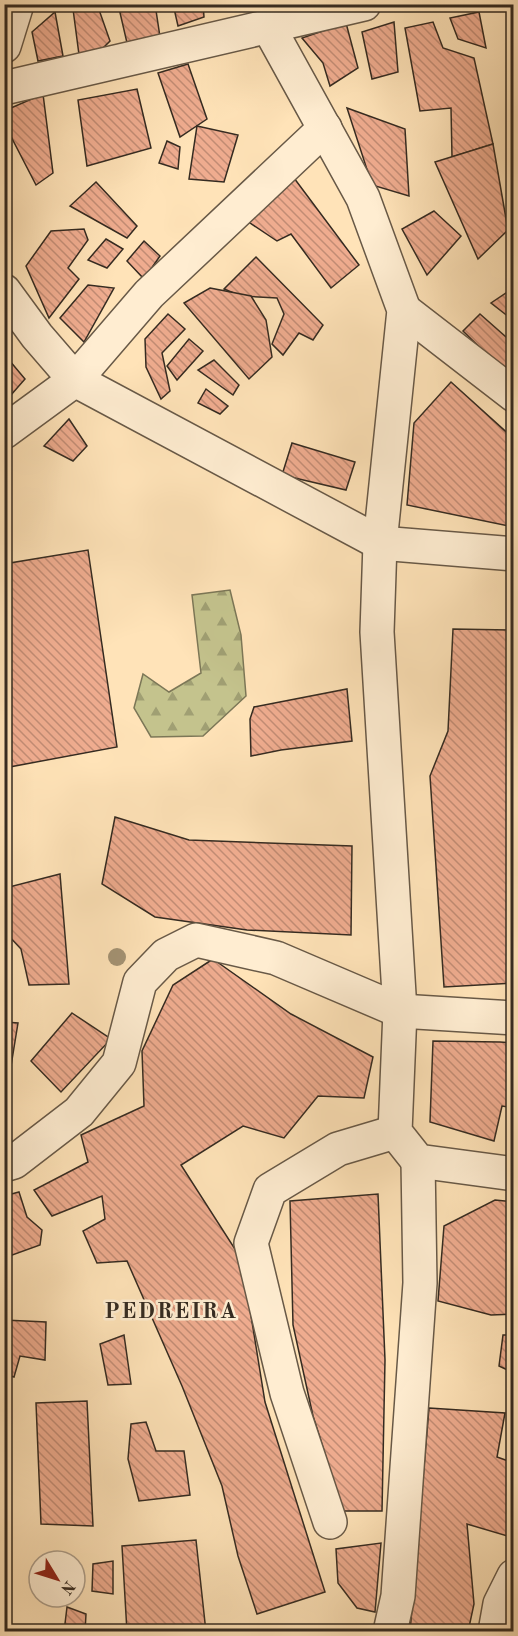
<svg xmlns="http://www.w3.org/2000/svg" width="518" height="1636" font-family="'Old Standard TT',serif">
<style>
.forest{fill:url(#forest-firs);stroke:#7c7757;stroke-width:1.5}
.building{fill:url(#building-back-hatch);stroke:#352b21;stroke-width:1.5}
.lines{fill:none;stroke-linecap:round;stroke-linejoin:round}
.minor-casing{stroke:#685947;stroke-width:36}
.minor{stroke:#ffedd1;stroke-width:33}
.tree{fill:#a49374}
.labels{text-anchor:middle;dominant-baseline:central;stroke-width:5;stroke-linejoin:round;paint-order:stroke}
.district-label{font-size:22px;font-weight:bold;letter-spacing:1.5px;fill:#352b21;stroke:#ffedd1}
</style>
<defs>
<pattern id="forest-firs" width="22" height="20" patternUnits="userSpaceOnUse" patternTransform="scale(1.5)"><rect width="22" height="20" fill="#c4c38d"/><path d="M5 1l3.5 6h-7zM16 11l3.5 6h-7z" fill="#a09f73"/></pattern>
<pattern id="building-back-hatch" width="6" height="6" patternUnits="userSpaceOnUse" patternTransform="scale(1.5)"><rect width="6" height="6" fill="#efac8f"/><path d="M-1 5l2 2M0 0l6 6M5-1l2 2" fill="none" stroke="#c28c74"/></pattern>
</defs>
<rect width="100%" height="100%" fill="#ffe3b8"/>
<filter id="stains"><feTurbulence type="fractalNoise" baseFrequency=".00333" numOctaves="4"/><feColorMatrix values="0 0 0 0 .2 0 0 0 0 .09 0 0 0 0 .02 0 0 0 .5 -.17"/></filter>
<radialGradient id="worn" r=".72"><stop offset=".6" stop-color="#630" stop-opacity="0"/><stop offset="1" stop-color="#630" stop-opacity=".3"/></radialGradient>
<path class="forest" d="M230 590 241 635 246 696 203 736 151 737 134 708 143 674 169 692 201 673 192 595Z"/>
<g class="building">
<path d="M83 4H97L110 41 81 70 73 9Z"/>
<path d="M118 4H155L160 37 127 43Z"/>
<path d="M173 4H203L204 17 178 26Z"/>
<path d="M509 4H514V40L510 29Z"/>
<path d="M55 12 63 56 38 61 32 32Z"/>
<path d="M479 12 486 48 458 39 450 18Z"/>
<path d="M394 22 398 72 372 79 362 32Z"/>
<path d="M433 22 443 48 474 58 493 144 452 157 451 108 420 111 405 28Z"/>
<path d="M346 23 358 68 330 86 323 63 302 38Z"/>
<path d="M188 64 207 119 180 137 158 73Z"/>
<path d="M514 76V147L508 148 507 79Z"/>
<path d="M137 89 151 148 87 166 78 100Z"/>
<path d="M43 94 53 173 36 185 4 123V111Z"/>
<path d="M347 108 405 129 409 196 372 185Z"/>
<path d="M197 126 238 135 224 182 189 179Z"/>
<path d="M167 141 180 147 178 169 159 163Z"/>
<path d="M493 144 508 230 478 259 435 162Z"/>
<path d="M294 178 359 265 331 288 291 234 277 241 247 221Z"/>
<path d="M96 182 137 226 127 238 70 206Z"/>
<path d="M434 211 461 236 427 275 402 229Z"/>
<path d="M84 229 88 240 68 268 79 279 49 318 26 266 51 231Z"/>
<path d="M106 239 123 249 107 268 88 260Z"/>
<path d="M144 241 160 256 144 279 127 261Z"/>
<path d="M256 257 323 325 313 340 299 333 283 355 272 344 284 314 277 298 241 296 224 289Z"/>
<path d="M88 285 114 288 84 342 60 318Z"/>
<path d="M210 288 251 296 266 320 272 357 249 379 184 303Z"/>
<path d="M506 293 514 300V321L491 303Z"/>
<path d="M168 314 185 329 162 353 170 391 161 399 146 367 145 339Z"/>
<path d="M480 314 514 344V381L463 331Z"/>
<path d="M189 339 203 351 177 380 167 366Z"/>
<path d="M4 354 25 379 4 403Z"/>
<path d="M214 360 239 385 233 395 198 370Z"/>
<path d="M451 382 514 439V527L407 505 414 423Z"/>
<path d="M206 389 228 406 220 414 198 403Z"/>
<path d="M69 419 87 446 73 461 44 446Z"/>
<path d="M292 443 355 462 346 490 282 475Z"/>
<path d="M88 550 117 747 4 768V564Z"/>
<path d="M453 629 514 630V983L444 987 430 776 448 731Z"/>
<path d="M347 689 352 741 281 750 251 756 250 719 254 707Z"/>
<path d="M115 817 189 840 352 846 351 935 247 930 155 917 102 884Z"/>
<path d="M60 874 69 984 29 985 21 949 5 932V888Z"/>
<path d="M213 959 291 1014 373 1057 364 1098 318 1096 284 1138 243 1126 181 1165 242 1260 265 1402 325 1592 257 1614 238 1556 222 1486 182 1386 127 1261 97 1263 83 1231 105 1219 102 1196 52 1216 34 1190 88 1162 81 1135 144 1106 142 1051 173 985Z"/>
<path d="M72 1013 111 1039 61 1092 31 1061Z"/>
<path d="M4 1022 18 1023 4 1109Z"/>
<path d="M433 1041 500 1042 514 1043V1108L502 1106 494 1141 430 1122Z"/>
<path d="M19 1192 27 1217 42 1230 40 1245 4 1258V1196Z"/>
<path d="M378 1194 385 1360 382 1511H343L313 1416 293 1325 290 1201Z"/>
<path d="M495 1200 514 1202V1314L491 1315 438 1301 444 1226Z"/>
<path d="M4 1320 46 1322 45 1360 20 1356 14 1377 4 1374Z"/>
<path d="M124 1335 131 1384 108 1385 100 1344Z"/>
<path d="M503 1335H514V1373L499 1366Z"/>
<path d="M87 1401 93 1526 41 1524 36 1403Z"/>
<path d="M429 1408 505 1413 497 1457 514 1463V1538L467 1524 474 1604 468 1632H410Z"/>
<path d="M146 1422 156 1451H184L190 1495 139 1501 128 1459 131 1424Z"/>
<path d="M196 1540 206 1632H127L122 1546Z"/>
<path d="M381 1543 375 1612 357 1608 338 1583 336 1549Z"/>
<path d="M113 1561V1594L92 1591 93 1564Z"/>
<path d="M67 1607 86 1614 85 1632H64Z"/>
</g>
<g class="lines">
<g class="minor-casing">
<g id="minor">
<path d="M268 26 363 198 404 310 380 543 377 632 400 1011 395 1132 418 1161 514 1174"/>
<path d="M4 46 17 4"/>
<path d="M4 88 364 4"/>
<path d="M4 291 37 336 75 380 380 543 514 554"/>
<path d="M404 310 514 395"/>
<path d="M4 432 75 380 149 294 325 128"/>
<path d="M4 1165 14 1162 79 1112 119 1063 140 982 166 955 196 940 276 958 400 1011 514 1018"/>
<path d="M330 1522 287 1393 251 1243 270 1190 338 1149 395 1132"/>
<path d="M390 1632 398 1596 420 1283 418 1161"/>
<path d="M495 1632 500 1604 514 1576"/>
</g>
</g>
<use href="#minor" class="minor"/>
</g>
<circle class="tree" cx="117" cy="957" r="9"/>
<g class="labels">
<g class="district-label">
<text x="171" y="1312">PEDREIRA</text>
</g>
</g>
<rect width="518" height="1636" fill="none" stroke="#ffe3b8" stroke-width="24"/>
<rect x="6" y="6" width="506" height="1624" fill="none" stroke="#352b21" stroke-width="3"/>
<rect x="12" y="12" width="494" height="1612" fill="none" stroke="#352b21" stroke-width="1.5"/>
<g transform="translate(57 1579) rotate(128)"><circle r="28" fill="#ffedd1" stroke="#ae9f8b" stroke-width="1.5"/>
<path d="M0-4.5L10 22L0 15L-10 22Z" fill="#8f2418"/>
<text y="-9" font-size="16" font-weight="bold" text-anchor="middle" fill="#352b21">N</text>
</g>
<rect width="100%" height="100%" filter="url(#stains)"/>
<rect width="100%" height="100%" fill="url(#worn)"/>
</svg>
